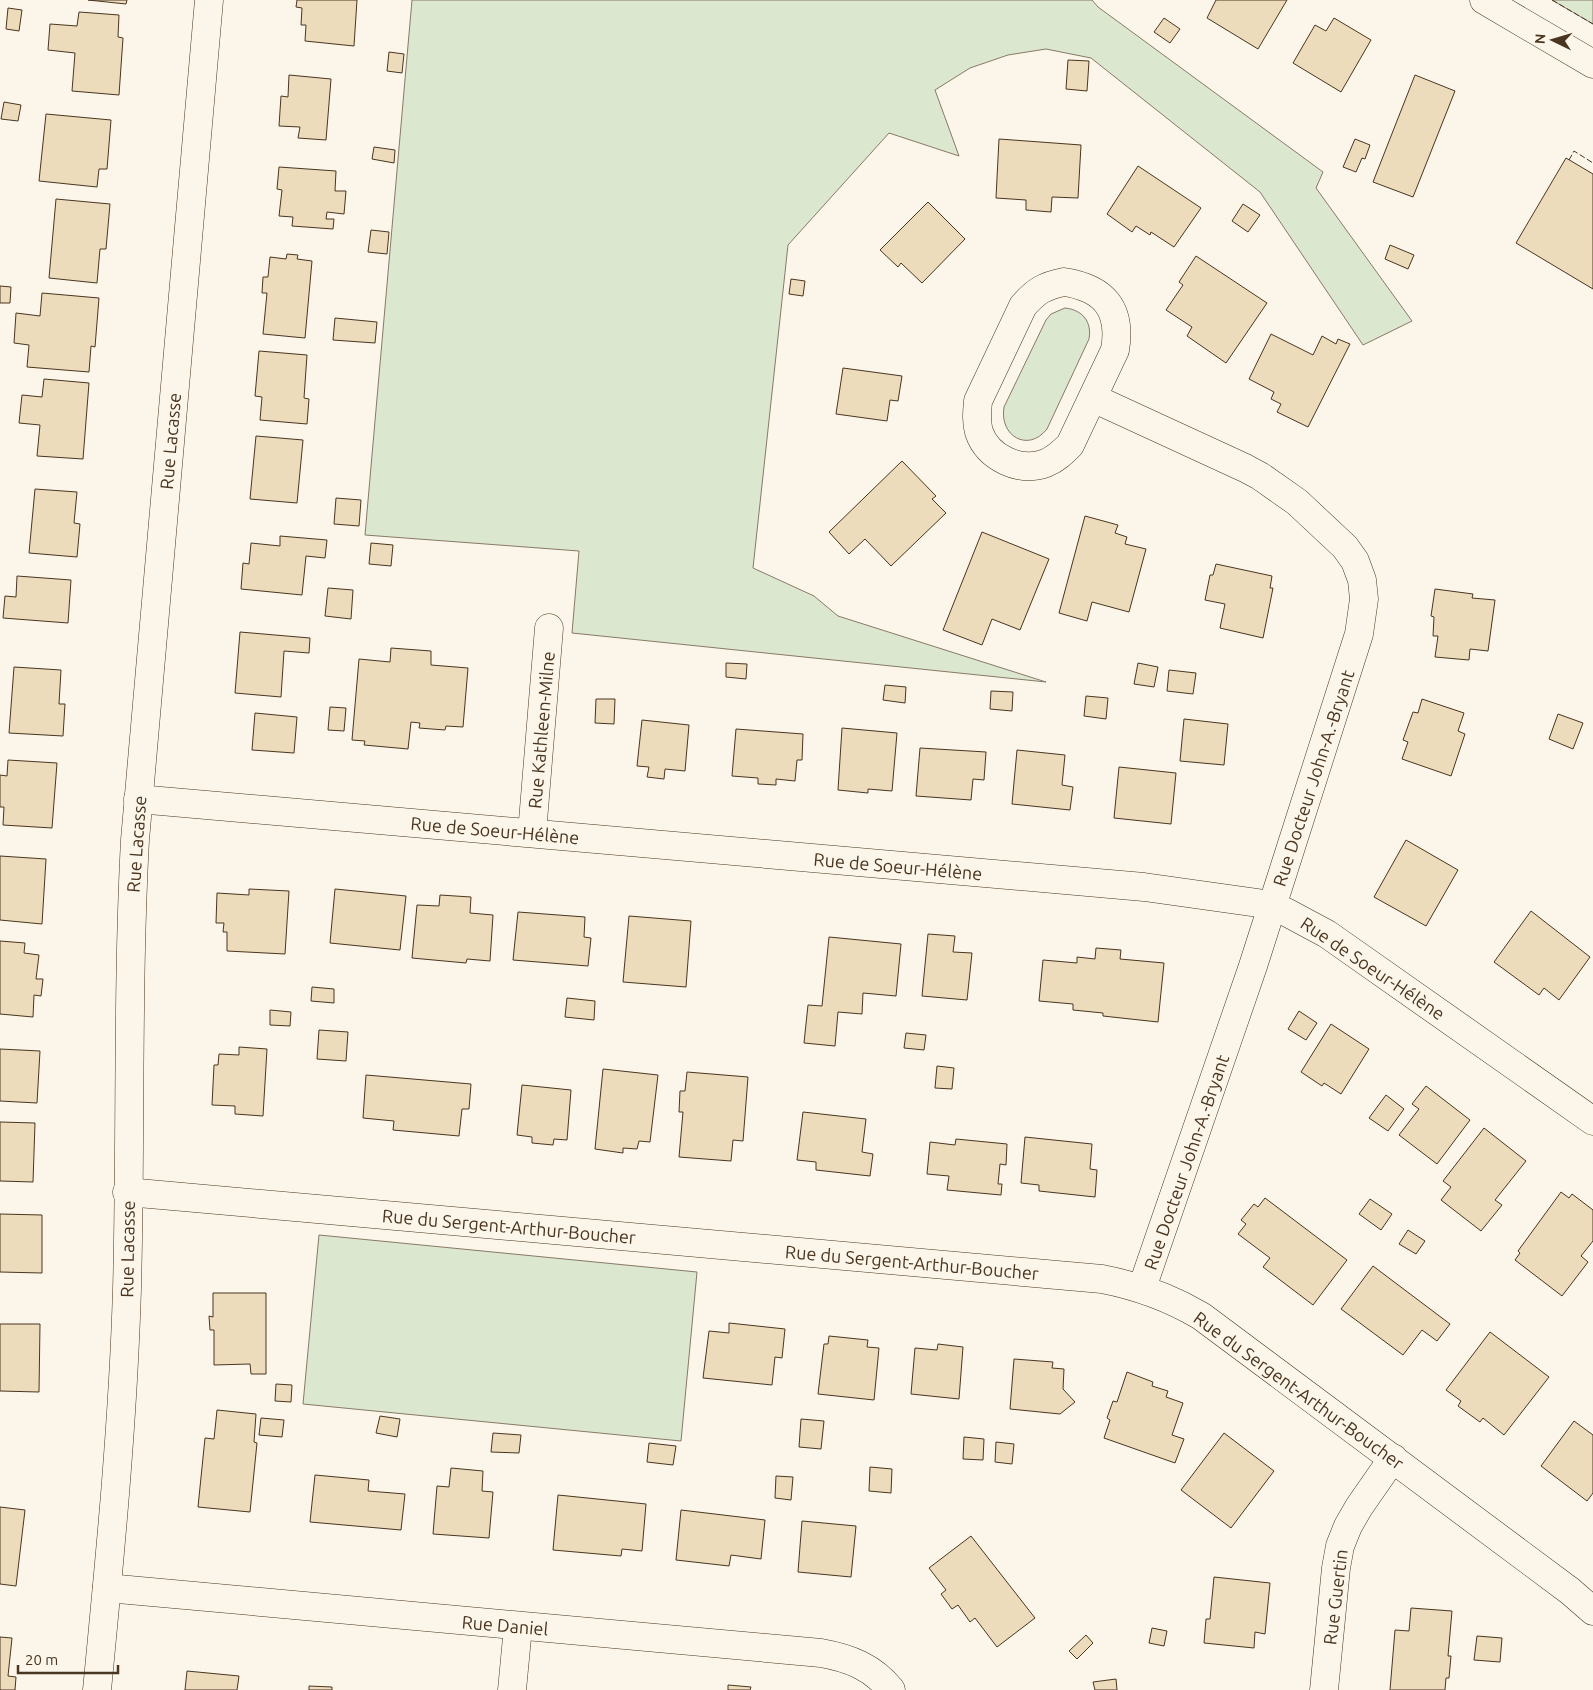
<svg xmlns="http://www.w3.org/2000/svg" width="1593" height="1690" font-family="Ubuntu,sans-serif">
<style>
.green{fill:#dce7d0;stroke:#887966}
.building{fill:#ecdcbc;stroke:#4a3520}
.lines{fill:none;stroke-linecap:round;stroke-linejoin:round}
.street-casing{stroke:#4a3520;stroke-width:29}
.secondary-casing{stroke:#4a3520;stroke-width:29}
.street{stroke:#fbf6e9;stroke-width:28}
.secondary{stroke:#fbf6e9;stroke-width:28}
.fence{stroke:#4a3520;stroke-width:1;stroke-dasharray:6 2.5;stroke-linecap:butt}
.labels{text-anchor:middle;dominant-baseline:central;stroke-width:4;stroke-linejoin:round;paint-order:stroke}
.street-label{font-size:18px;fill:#4a3520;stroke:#fbf6e9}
</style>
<rect width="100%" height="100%" fill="#fbf6e9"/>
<g class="green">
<path d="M412 0H1092L1098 7 1323 172 1316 188 1412 321 1363 345 1260 192 1091 58 1046 49 1008 55 970 68 935 90 959 156 889 133 788 245 753 568 814 596 838 616 1046 682 572 633 579 551 365 535Z"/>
<path d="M1553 0H1593V24L1552 0Z"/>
<path d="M1065 308C1083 310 1092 322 1089 339L1047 429C1028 453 999 436 1004 407L1046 320 1051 314Z"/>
<path d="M319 1235 697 1272 681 1441 303 1404Z"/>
</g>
<g class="building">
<path d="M88 0H127L126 4Z"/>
<path d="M297 0H357L354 46 305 41 306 25H301L302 8 296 7Z"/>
<path d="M1216 0H1287L1258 49 1207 18Z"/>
<path d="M8 8 22 10 19 31 6 29Z"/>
<path d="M79 12 119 15 118 37 123 38 119 95 72 91 75 53 48 50 50 24 77 26Z"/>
<path d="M1164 18 1180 29 1170 43 1154 32Z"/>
<path d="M1334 18 1371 40 1341 92 1293 63 1315 25 1326 31Z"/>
<path d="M389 52 404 54 402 73 387 71Z"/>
<path d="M1068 60 1089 61 1087 91 1066 89Z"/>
<path d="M289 75 331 79 326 140 298 138 300 127 279 126 281 96 288 97Z"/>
<path d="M1415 75 1455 91 1413 197 1373 182Z"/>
<path d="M4 102 21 105 18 121 1 119Z"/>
<path d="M46 114 111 120 107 169H99L97 187 39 181Z"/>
<path d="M999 139 1081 145 1078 198 1052 197 1051 212 1026 210V200L996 198Z"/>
<path d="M1355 139 1370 145 1365 159 1362 158 1356 172 1343 167Z"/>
<path d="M374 147 395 150 394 163 372 159Z"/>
<path d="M1566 158 1593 174V289L1516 243Z"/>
<path d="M1138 166 1201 208 1174 247 1151 232 1150 235 1136 226 1132 232 1107 214Z"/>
<path d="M279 167 336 171 335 191H346L344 214 327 212 326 219H334L333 229 292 226 293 217 279 216 282 190 277 189Z"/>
<path d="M56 199 110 204 106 249H100L97 283 49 278Z"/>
<path d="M928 202 965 239 922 283 901 263 898 267 880 250Z"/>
<path d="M1243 204 1260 215 1248 232 1232 221Z"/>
<path d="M371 230 389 232 387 254 368 252Z"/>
<path d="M1390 245 1414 255 1408 269 1385 259Z"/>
<path d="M287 254 298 255 297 259 312 261 305 338 263 334 267 293H262L263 277H268L270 257 286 259Z"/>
<path d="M1196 256 1267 303 1226 363 1187 336 1192 327 1166 310 1183 285 1179 282Z"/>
<path d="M791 279 805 281 803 296 789 294Z"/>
<path d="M0 286 11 287 10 303H0Z"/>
<path d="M42 293 99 298 95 347 91 346 89 372 27 367 29 345 14 343 16 313 40 316Z"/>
<path d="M335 318 377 322 375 343 333 340Z"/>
<path d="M1271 334 1313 355 1322 336 1336 344 1338 339 1350 344 1308 427 1277 412 1281 404 1271 399 1274 392 1249 379Z"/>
<path d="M259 351 307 355 304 398 309 399 307 424 260 420 262 397 255 396Z"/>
<path d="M843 368 902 376 898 401 890 400 887 421 836 414Z"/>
<path d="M44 379 89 383 83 459 37 456 40 425 19 423 22 395 42 397Z"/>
<path d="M256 436 303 440 297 503 250 499Z"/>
<path d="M902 461 936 496 932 499 946 513 891 566 865 539 849 554 829 532Z"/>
<path d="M35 489 77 492 74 523 80 524 77 557 29 553Z"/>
<path d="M336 498 361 500 359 526 334 524Z"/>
<path d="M1085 516 1118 525 1115 533 1127 537 1125 544 1146 549 1129 612 1092 602 1087 621 1059 613Z"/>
<path d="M982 532 1049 559 1020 630 992 619 982 645 943 630Z"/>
<path d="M280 536 327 540 325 558 306 556 302 595 241 589 243 563 249 564 251 543 280 546Z"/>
<path d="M371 543 393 545 391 566 369 564Z"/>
<path d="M1216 564 1272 576 1270 588H1273L1263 638 1220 628 1225 604 1205 600 1210 575H1213Z"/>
<path d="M17 576 71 580 68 623 3 618 5 596 16 597Z"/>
<path d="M328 588 353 590 351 619 325 616Z"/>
<path d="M1435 589 1473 594 1472 598 1495 600 1488 651 1470 649 1469 660 1435 657 1438 636H1433L1434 617 1431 616Z"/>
<path d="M240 632 310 638 309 653 284 651 281 697 235 693Z"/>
<path d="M391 648 431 651V665L468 668 463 727 446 726 445 730 419 728 420 723 411 722 408 749 364 745 365 741 352 740 359 659 390 662Z"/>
<path d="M726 663 747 664 746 679 726 677Z"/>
<path d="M1138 663 1158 667 1154 687 1134 684Z"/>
<path d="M14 667 61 670 59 704H65L63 736 9 733Z"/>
<path d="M1169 670 1196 673 1193 694 1167 691Z"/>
<path d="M885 685 906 687 905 703 883 700Z"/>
<path d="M991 691 1013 692 1012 711 990 709Z"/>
<path d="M1086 696 1108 698 1106 719 1084 716Z"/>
<path d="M596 699H615L614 724 595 723Z"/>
<path d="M1422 699 1464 713 1458 731 1465 734 1451 776 1402 759 1408 742 1403 740 1413 712 1418 713Z"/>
<path d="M330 707 346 708 344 731 328 730Z"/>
<path d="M255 713 297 717 294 753 252 750Z"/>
<path d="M1558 714 1583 723 1573 749 1549 739Z"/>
<path d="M1184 719 1228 724 1224 765 1180 761Z"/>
<path d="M642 720 689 725 685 771 665 769 664 779 647 777 649 767 637 766Z"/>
<path d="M842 728 897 733 892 791 868 789V793L838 790Z"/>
<path d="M736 729 803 734 802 760H797L795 781 776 779V785L758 784V778L732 776Z"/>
<path d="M920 748 986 752 984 780 973 779 971 800 916 796Z"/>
<path d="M1017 750 1065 755 1062 785 1073 787 1070 810 1012 804Z"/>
<path d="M8 760 57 763 52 828 3 825 4 807H0V775L7 776Z"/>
<path d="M1119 767 1176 773 1171 824 1114 818Z"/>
<path d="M1406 840 1458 870 1426 926 1374 897Z"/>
<path d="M0 856 46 859 42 924 0 920Z"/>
<path d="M249 889 289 891 285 954 227 951V932H223L224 923H216L217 893 249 895Z"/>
<path d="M335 889 406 896 400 950 330 943Z"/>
<path d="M440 895 471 897 470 913 493 915 490 961 467 959 466 963 412 958 417 905 439 906Z"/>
<path d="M1531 911 1590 957 1559 1000 1544 988 1539 995 1494 962Z"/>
<path d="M518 912 585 917 584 937 591 938 588 966 513 960Z"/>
<path d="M629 916 691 921 686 987 623 982Z"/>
<path d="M928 934 955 936 953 952 972 953 967 1000 922 996Z"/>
<path d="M829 937 901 944 896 996 863 993 862 1014 838 1012 835 1046 804 1043 808 1005 822 1006Z"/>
<path d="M0 941 25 943 24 953 39 955 36 979H43L41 996 34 995 33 1017 0 1014Z"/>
<path d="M1096 948 1121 950 1120 959 1164 963 1158 1022 1103 1016V1013L1073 1010V1004L1039 1001 1043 960 1077 963V957L1095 959Z"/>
<path d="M312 987 334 989V1003L311 1001Z"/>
<path d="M567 998 595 1001 594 1020 565 1017Z"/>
<path d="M270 1010 291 1012 290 1026 270 1025Z"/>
<path d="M1299 1011 1317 1023 1306 1040 1288 1029Z"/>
<path d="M1331 1024 1369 1049 1341 1094 1324 1083 1322 1086 1301 1072Z"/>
<path d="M319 1030 348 1032 346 1061 317 1059Z"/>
<path d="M906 1033 926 1035 924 1050 904 1048Z"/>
<path d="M239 1047 267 1049 263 1116 235 1114V1106L212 1105 214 1065H218L219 1054 239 1055Z"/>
<path d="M0 1049 40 1051 37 1103 0 1101Z"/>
<path d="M937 1066 954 1068 952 1089 935 1088Z"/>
<path d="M603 1069 658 1075 650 1142 639 1141 637 1149 623 1148V1153L595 1149Z"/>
<path d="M687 1072 748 1077 743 1141 733 1140 731 1161 679 1157 683 1112H679L680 1091H685Z"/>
<path d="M366 1075 471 1084 469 1109H462L459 1136 393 1130 394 1121 363 1118Z"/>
<path d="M522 1085 571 1090 567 1140 554 1139 553 1145 532 1143V1137L517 1135Z"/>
<path d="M1426 1086 1470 1120 1437 1164 1399 1135 1419 1109 1412 1104Z"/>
<path d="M1386 1095 1404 1109 1388 1131 1369 1118Z"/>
<path d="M803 1112 866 1119 862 1152 873 1154 870 1176 816 1170V1162L797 1160Z"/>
<path d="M0 1122 35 1123 33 1182 0 1181Z"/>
<path d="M1484 1128 1526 1161 1495 1200 1502 1205 1481 1231 1441 1200 1451 1187 1443 1181Z"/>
<path d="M1025 1137 1092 1144 1090 1169 1097 1170 1095 1197 1039 1191V1185L1021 1183Z"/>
<path d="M956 1139 1007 1144 1006 1165 1000 1164 998 1184H1002L1001 1195 947 1190 949 1176 927 1174 930 1142 955 1145Z"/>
<path d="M1561 1192 1569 1198 1572 1194 1593 1210V1241L1581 1256 1588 1262 1562 1296 1515 1260 1520 1253 1518 1251Z"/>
<path d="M1265 1198 1347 1260 1313 1305 1263 1267 1270 1258 1238 1234 1246 1224 1241 1220 1254 1204 1258 1207Z"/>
<path d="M1370 1199 1392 1214 1381 1230 1359 1214Z"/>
<path d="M0 1214 42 1215V1273L0 1272Z"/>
<path d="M1408 1230 1425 1241 1416 1254 1399 1244Z"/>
<path d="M1373 1266 1450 1324 1437 1341 1422 1330 1403 1355 1341 1309Z"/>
<path d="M213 1293H266V1374H251L250 1364 214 1365V1330H210L209 1316 213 1317Z"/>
<path d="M729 1323 785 1329 782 1358 775 1357 772 1385 703 1378 709 1331 729 1333Z"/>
<path d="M0 1324H40L39 1392 0 1391Z"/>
<path d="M1490 1332 1549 1377 1504 1435 1483 1418 1480 1422 1458 1406 1461 1401 1446 1390Z"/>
<path d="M829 1336 868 1340 867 1347 879 1348 874 1400 818 1394 824 1344H828Z"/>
<path d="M938 1344 963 1347 959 1399 911 1394 915 1348 937 1350Z"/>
<path d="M1014 1359 1053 1362 1052 1368 1064 1369 1063 1389 1075 1402 1060 1414 1010 1409Z"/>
<path d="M1127 1372 1153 1382 1152 1386 1168 1391 1166 1397 1183 1403 1172 1435 1184 1439 1175 1463 1104 1438 1110 1420 1107 1418 1113 1401 1117 1402Z"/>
<path d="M276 1384 292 1385 291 1402 275 1401Z"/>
<path d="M217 1410 256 1414 254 1442 257 1443 250 1512 198 1507 205 1438 214 1439Z"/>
<path d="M380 1416 400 1419 397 1437 376 1433Z"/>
<path d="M261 1418 284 1420 282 1437 259 1435Z"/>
<path d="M801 1419 824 1421 821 1449 799 1447Z"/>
<path d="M1574 1421 1593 1435V1493L1587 1501 1541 1466Z"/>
<path d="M493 1433 521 1435 519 1453 491 1452Z"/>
<path d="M1224 1433 1274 1471 1231 1528 1181 1490Z"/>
<path d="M964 1437 984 1439 983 1460 963 1459Z"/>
<path d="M996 1442 1014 1444 1012 1464 995 1462Z"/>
<path d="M649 1443 676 1446 673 1465 647 1462Z"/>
<path d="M870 1467 892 1469 891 1493 869 1491Z"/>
<path d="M451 1468 483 1471 482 1491 493 1492 489 1538 433 1534 437 1486 449 1487Z"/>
<path d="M315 1475 369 1480 368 1491 405 1494 401 1530 310 1522Z"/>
<path d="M776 1476 793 1477 791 1500 775 1498Z"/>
<path d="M558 1495 646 1504 642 1551 622 1549 621 1556 553 1550Z"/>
<path d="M0 1507 25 1510 16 1586 0 1584Z"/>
<path d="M681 1510 765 1520 761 1559 731 1555 729 1566 676 1560Z"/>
<path d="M802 1521 856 1526 851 1577 798 1572Z"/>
<path d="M971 1536 1035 1618 997 1647 975 1618 970 1622 958 1605 952 1609 941 1594 946 1590 929 1568Z"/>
<path d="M1214 1577 1270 1583 1265 1634 1255 1632 1254 1648 1204 1643 1206 1619H1210Z"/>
<path d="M1411 1608 1452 1611 1448 1656H1451L1449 1678H1446L1445 1690H1390L1395 1630 1409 1631Z"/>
<path d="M1152 1628 1167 1631 1164 1646 1149 1643Z"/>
<path d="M1086 1635 1093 1643 1077 1659 1069 1651Z"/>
<path d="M1477 1636 1502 1638 1500 1662 1474 1660Z"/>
<path d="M0 1637 12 1638 8 1676 16 1677 15 1690H0Z"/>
<path d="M187 1671 239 1676 237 1690H185Z"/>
<path d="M1116 1679 1117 1690H1095L1093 1682Z"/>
<path d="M728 1685 751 1687 750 1690H728Z"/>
<path d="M309 1686 332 1687V1690H309Z"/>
</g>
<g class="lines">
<g class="street-casing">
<g id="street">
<path d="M1064 282C1104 288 1122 309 1115 350L1070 445C1063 452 1056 459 1046 463 1020 473 988 458 979 432 976 422 977 412 978 401L1023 306C1036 291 1044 286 1064 282Z"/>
<path d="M1093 398 1245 468 1260 476 1297 502 1345 547 1355 561 1362 580 1364 599 1359 634 1253 966 1142 1288"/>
<path d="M138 799 1144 887 1258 903 1286 912 1327 934 1593 1121"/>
<path d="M532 833 549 628"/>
<path d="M127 1192 1102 1279C1138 1286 1169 1297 1201 1316L1570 1591 1593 1611"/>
<path d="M107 1588 821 1653C849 1658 873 1667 891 1690"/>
<path d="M97 1690C110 1556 123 1423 127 1289 131 1140 127 990 135 840L209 0"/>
<path d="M512 1690 518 1627"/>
<path d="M1324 1690 1336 1568 1340 1546 1348 1526 1359 1507 1393 1458"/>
</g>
</g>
<g class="secondary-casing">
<path id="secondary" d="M1484 0 1593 64"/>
</g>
<use href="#street" class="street"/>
<use href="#secondary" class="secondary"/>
<g class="fence">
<path d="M1552 0 1593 24"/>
<path d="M1569 160 1574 151 1593 163"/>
</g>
</g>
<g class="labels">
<g class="street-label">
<text transform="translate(170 441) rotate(-85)">Rue Lacasse</text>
<text transform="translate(541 730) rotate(-85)">Rue Kathleen-Milne</text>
<text transform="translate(1313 778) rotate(-72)">Rue Docteur John-A.-Bryant</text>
<text transform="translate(495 830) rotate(5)">Rue de Soeur-Hélène</text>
<text transform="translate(136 844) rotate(-86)">Rue Lacasse</text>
<text transform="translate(898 866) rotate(5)">Rue de Soeur-Hélène</text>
<text transform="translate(1373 968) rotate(34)">Rue de Soeur-Hélène</text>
<text transform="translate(1186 1162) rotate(-71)">Rue Docteur John-A.-Bryant</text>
<text transform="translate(509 1226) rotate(5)">Rue du Sergent-Arthur-Boucher</text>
<text transform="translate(127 1249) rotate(-89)">Rue Lacasse</text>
<text transform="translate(912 1262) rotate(5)">Rue du Sergent-Arthur-Boucher</text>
<text transform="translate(1299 1390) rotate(36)">Rue du Sergent-Arthur-Boucher</text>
<text transform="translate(1335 1597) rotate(-83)">Rue Guertin</text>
<text transform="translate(505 1625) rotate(5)">Rue Daniel</text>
</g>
</g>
<g transform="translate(1553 40) rotate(275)" stroke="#fbf6e9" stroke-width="4" paint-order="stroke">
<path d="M0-4L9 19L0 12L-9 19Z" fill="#4a3520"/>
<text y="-8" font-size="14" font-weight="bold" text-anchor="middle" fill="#4a3520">N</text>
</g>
<path d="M18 1665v8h100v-8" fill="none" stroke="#4a3520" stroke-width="2.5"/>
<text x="25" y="1665" font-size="15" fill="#4a3520" stroke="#fbf6e9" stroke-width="4" paint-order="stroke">20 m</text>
</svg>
